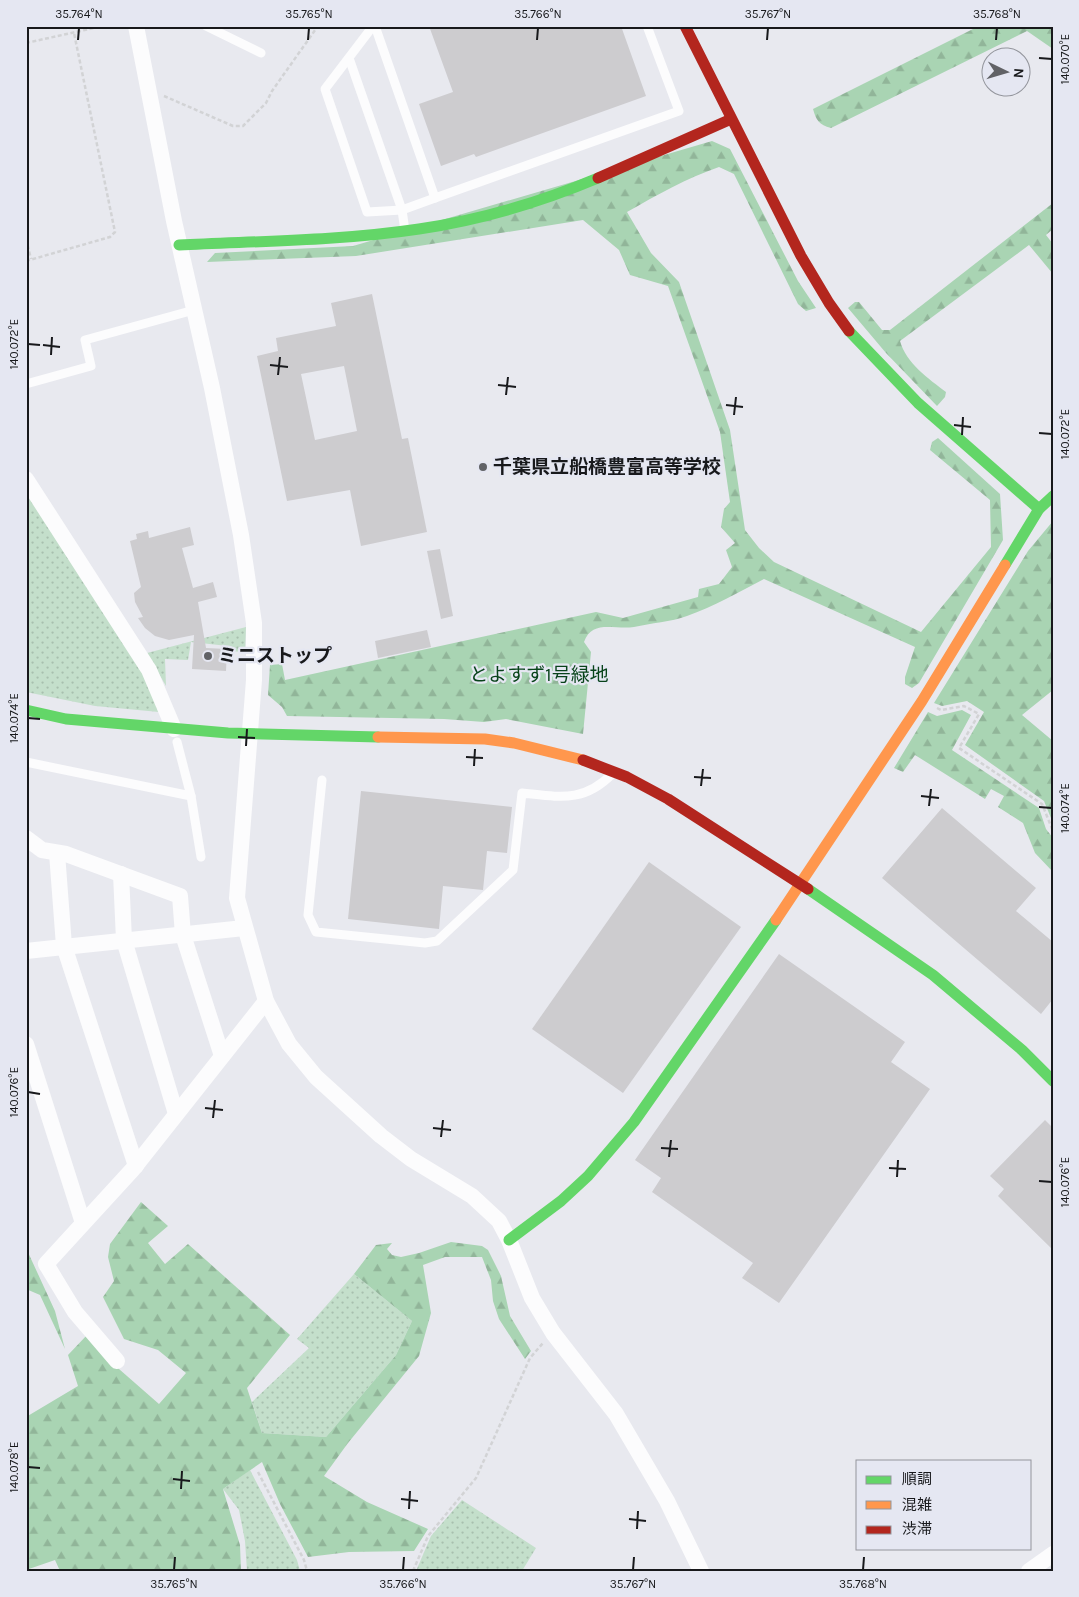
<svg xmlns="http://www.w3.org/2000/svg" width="1079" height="1597" font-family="Karla,'Noto Sans JP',sans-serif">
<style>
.grass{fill:url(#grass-dots)}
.forest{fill:url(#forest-firs)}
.building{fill:#cdcccf;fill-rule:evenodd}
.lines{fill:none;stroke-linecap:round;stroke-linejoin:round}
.path{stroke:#d2d3d5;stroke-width:2.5;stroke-dasharray:4 2.5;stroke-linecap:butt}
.lane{stroke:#fcfcfd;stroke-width:9}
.street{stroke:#fcfcfd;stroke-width:16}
.fast{stroke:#63d668;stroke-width:11}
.slow{stroke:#ff974d;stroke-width:11}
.jam{stroke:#b3261e;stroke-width:11}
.ticks{fill:none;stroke:#18191c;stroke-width:2}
.poi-dot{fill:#616266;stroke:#e5e7f2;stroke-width:2}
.labels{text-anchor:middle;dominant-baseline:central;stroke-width:4.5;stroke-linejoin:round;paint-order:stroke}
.poi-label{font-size:19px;font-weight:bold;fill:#18191c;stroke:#e5e7f2;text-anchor:start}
.park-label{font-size:19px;fill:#08431a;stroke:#e5e7f2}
.neatline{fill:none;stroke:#18191c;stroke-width:2}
.ticks-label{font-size:12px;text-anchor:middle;fill:#18191c}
</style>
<defs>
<pattern id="grass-dots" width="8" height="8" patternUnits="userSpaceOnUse" patternTransform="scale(1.25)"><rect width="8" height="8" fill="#c4dfcb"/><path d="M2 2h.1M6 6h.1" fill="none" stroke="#a8bfae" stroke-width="1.8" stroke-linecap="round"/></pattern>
<pattern id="forest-firs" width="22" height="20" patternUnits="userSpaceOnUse" patternTransform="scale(1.25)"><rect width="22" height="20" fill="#a9d4b3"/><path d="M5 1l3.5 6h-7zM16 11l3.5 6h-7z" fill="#91b599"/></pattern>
</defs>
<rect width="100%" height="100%" fill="#e8e9ef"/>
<g class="grass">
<path d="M26 489 142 672 159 712 95 706 26 692Z"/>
<path d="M246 627 245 652 228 651V646L191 642 188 660 165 659 166 686 147 653Z"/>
<path d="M354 1274 412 1321 396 1355 326 1437 262 1433 252 1402 309 1348 297 1339Z"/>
<path d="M250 1470 297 1560 300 1571H247L245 1541 239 1510 223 1489Z"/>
<path d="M462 1500 536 1548 522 1571H416L431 1536Z"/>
</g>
<g class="forest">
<path d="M979 26H1053V49L1027 31 831 128C819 125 816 120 813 109Z"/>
<path d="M712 141 730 149 798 281 816 308 806 311 798 304 734 174 719 167C687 178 657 195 627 212L651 253 679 282 730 430 745 530 759 548 774 562 921 632 991 547 990 500 930 450 932 442 938 438 1000 494 1003 540 919 683 912 688 905 684V677L915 647 764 579C739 592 713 607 687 616 671 622 651 623 634 627 614 630 592 619 584 642L591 652 583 734 506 719 484 722 444 719 287 716 282 707 268 695 270 665 282 664 285 680 596 612 623 618 698 597 699 589 719 584 732 567 726 550 735 543 721 527 724 509 730 502 720 432 668 286 630 275 619 250 583 220 356 256 207 262 215 253 353 246Z"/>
<path d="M1053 203V229L1046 235 1053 244V274L1029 245 900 341C906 363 929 379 946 392L945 397 937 406 886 353 848 308 855 302H859L882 330H890Z"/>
<path d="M1053 521V690L1022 715 1053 741V823L1044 801 965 745 984 712 967 701 942 706 934 703 1028 551Z"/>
<path d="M962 710 971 715 952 750 1039 808 1046 829 1053 838V872L1035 853 1023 823 998 807 1004 796 991 789 985 799 915 755 903 772 894 768 928 712 937 716Z"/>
<path d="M141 1202 168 1226 148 1243 165 1264 188 1244 290 1335 247 1388 262 1433 326 1437 396 1355 412 1321 354 1274 376 1245 392 1243 387 1249 392 1255 401 1257 419 1253 451 1242 482 1246 488 1250 501 1276 510 1316 531 1351 525 1359 499 1319 493 1301 491 1280 482 1257H445L423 1265 431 1313 419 1356 348 1443 324 1476 367 1502 428 1529 414 1551 349 1552 308 1557 280 1504 262 1462 223 1489 240 1545 241 1571H60L55 1560 26 1570V1417L78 1386 68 1355 87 1335 111 1362 159 1404 186 1373 158 1350 124 1339 103 1297 114 1281 108 1257 110 1244Z"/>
<path d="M26 1248 55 1311 65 1349 40 1295 26 1289Z"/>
</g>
<g class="building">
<path d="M429 26H621L646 96 476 157 474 154 441 166 419 104 453 92Z"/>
<path d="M372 294 402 439 408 438 427 532 361 546 350 490 287 501 257 356 278 351 276 338 336 326 331 303ZM344 366 357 431 315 440 301 374Z"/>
<path d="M190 527 194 545 182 548 193 588 213 582 217 597 198 602 206 648 227 649 226 671 192 669 194 635 169 640 155 636 145 628 138 618 143 617 135 602 134 593 141 587 130 541 137 539 136 534 148 531 149 538Z"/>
<path d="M440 549 453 616 441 619 427 551Z"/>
<path d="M427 630 431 647 378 658 375 641Z"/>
<path d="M361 791 512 807 507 853 487 851 483 890 443 886 439 929 348 919Z"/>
<path d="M942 808 1036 888 1016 911 1053 942V999L1041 1014 882 878Z"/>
<path d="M649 862 741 927 623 1093 532 1029Z"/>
<path d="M779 954 905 1042 891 1062 930 1089 779 1303 742 1278 753 1263 652 1192 661 1178 635 1160Z"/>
<path d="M1045 1120 1053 1128V1250L998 1196 1004 1189 990 1176Z"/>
</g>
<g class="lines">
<g class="path">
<path d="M26 43 103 26"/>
<path d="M164 96 233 126H243L266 103 272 91 318 26"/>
<path d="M26 239 31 259"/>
<path d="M26 261 110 237 115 232 74 33"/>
<path d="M937 708 941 710 964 706 979 714 959 748 1042 804 1053 831"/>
<path d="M258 1472 304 1560 307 1571"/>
<path d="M413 1571 428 1536 476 1478 530 1358 543 1343"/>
</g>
<g class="lane">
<path d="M206 26 261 53"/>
<path d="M373 26 325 89 367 212 402 210 435 198"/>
<path d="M375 26 435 198 679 111 647 26"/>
<path d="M349 58 402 210 405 231"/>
<path d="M26 384 91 366 85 340 194 310"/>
<path d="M177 742 191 796 201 857"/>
<path d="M26 762 191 796"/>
<path d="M322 780 308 915 316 932 425 943 437 941 513 870 522 793C560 797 584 803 613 773"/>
</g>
<g class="street">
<path d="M136 26 174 221 212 388 241 535 254 623V680L237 898 266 1001 289 1044 316 1077 381 1136 411 1159 472 1196 499 1221 509 1240 532 1298 553 1333 616 1414 667 1501 701 1571"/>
<path d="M26 479 149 670 174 729"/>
<path d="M26 838 42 850 66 854 180 896 183 935 222 1056"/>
<path d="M57 853 64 946 136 1166"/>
<path d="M121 874 124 940 176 1114"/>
<path d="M26 951 244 928"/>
<path d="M26 1044 83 1223"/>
<path d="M117 1361 75 1312 46 1264 133 1169 266 1001"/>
<path d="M1029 1571 1053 1554"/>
</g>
<g class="fast">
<path d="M179 245C259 241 339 241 419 229 480 220 541 202 598 178"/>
<path d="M849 331 918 403 1039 509"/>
<path d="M1005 565 1039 509 1053 496"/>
<path d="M26 710 66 719 228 733 378 737"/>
<path d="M808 889 933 975 1022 1050 1053 1081"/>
<path d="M509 1240 561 1201 588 1176 634 1122 776 920"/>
</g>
<g class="slow">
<path d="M378 737 485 739 514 743 583 760"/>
<path d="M776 920 922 701 1005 565"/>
</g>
<g class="jam">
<path d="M685 26 801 256 829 303 849 331"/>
<path d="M598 178 729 120"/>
<path d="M583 760 627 777 668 799 808 889"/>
</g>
</g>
<path class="ticks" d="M78 40 79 28M308 40 309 28M537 40 538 28M767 40 768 28M996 40 997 28M1039 58 1052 59M28 344 40 345M43 345 60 347M51 355 52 337M270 365 288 367M278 375 280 357M498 385 516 387M506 395 508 377M726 405 743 407M734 415 736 397M954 425 971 427M1039 433 1052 434M962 435 963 417M28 718 40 719M238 737 255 738M246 746 247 729M466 757 483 758M474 766 475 749M694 777 711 778M701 786 703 769M921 796 939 798M929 806 931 789M1039 807 1052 808M28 1092 40 1094M205 1108 223 1110M213 1118 215 1100M433 1128 451 1130M441 1137 443 1120M661 1148 678 1149M669 1157 671 1140M889 1168 906 1169M897 1177 898 1160M1039 1181 1052 1182M28 1467 40 1468M173 1479 190 1481M181 1489 182 1471M401 1499 418 1501M409 1509 410 1491M629 1519 646 1521M637 1529 638 1511M174 1570 175 1557M403 1570 404 1557M633 1570 634 1557M863 1570 864 1557"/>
<g class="poi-dot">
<circle cx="483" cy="467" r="5"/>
<circle cx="208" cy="656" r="5"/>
</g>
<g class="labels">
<g class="poi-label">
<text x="493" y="467">千葉県立船橋豊富高等学校</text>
<text x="218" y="656">ミニストップ</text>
</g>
<g class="park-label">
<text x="539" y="675">とよすず1号緑地</text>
</g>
</g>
<rect width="1079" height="1597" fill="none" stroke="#e5e7f2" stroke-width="55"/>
<rect x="856" y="1460" width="175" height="90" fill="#e5e7f2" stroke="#93959c"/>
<rect x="866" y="1476" width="25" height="8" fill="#63d668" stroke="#93959c"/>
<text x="902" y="1484" font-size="15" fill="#18191c">順調</text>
<rect x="866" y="1501" width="25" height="8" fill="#ff974d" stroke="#93959c"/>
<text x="902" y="1510" font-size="15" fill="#18191c">混雑</text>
<rect x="866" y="1526" width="25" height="8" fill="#b3261e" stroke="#93959c"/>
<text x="902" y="1534" font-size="15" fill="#18191c">渋滞</text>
<g transform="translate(1006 72) rotate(95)"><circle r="24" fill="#e5e7f2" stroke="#93959c"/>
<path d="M0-4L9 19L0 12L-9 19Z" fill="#616266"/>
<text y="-8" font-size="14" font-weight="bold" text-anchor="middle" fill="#18191c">N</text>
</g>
<rect x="28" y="28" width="1024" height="1542" class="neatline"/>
<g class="ticks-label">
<text x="79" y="18">35.764°N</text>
<text x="309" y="18">35.765°N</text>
<text x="538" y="18">35.766°N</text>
<text x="768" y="18">35.767°N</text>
<text x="997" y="18">35.768°N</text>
<text transform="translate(1065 59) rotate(-90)" y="4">140.070°E</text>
<text transform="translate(14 344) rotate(-90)" y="4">140.072°E</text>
<text transform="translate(1065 434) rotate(-90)" y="4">140.072°E</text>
<text transform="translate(14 718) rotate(-90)" y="4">140.074°E</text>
<text transform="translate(1065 808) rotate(-90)" y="4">140.074°E</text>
<text transform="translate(14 1092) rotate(-90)" y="4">140.076°E</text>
<text transform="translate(1065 1182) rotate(-90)" y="4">140.076°E</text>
<text transform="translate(14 1467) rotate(-90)" y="4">140.078°E</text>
<text x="174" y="1588">35.765°N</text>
<text x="403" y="1588">35.766°N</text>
<text x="633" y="1588">35.767°N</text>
<text x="863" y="1588">35.768°N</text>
</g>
</svg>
